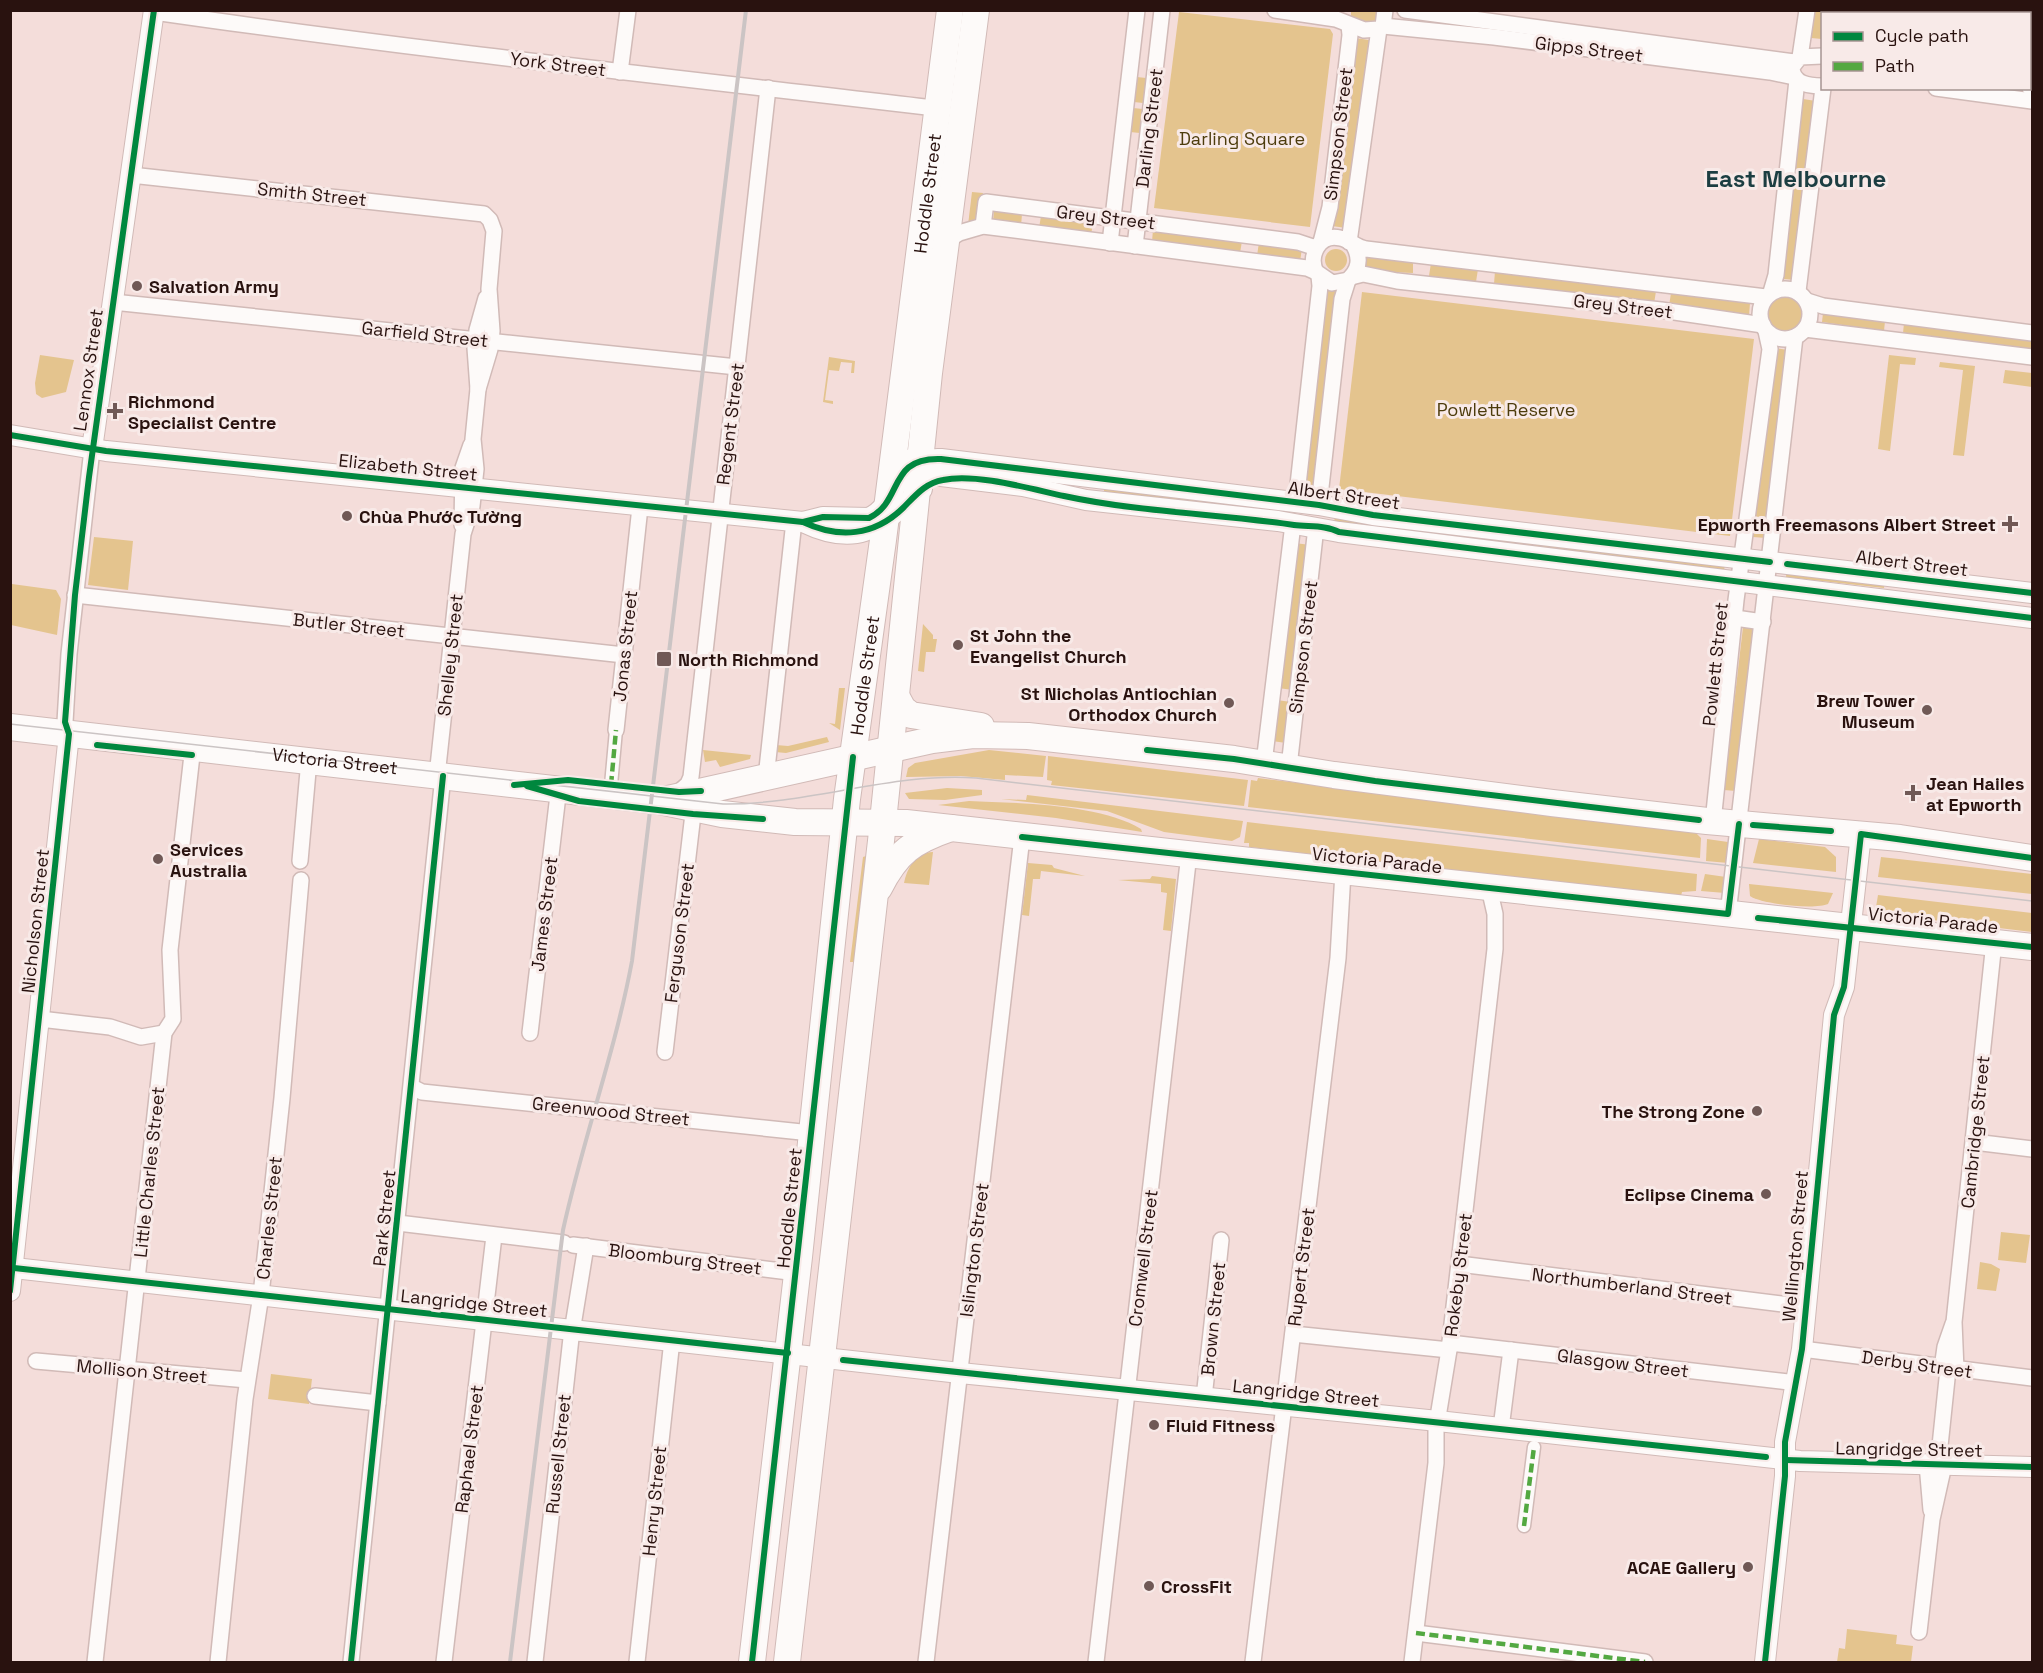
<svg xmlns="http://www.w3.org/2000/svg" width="2043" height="1673" font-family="'Space Grotesk',sans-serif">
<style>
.green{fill:#e4c48e}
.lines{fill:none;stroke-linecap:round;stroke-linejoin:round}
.pedestrian-casing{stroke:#d1bab7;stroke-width:15}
.minor-casing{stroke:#d1bab7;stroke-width:18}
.tertiary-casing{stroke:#d1bab7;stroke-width:22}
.primary-casing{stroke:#d1bab7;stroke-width:28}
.trunk-casing{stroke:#d1bab7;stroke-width:28}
.pedestrian{stroke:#fdfaf9;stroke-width:12}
.minor{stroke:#fdfaf9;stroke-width:15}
.tertiary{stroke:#fdfaf9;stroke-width:20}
.primary{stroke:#fdfaf9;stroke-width:26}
.trunk{stroke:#fdfaf9;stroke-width:26}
.tram{stroke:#cbc4c4;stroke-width:1.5}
.rail{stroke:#cbc4c4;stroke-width:4}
.quiet{stroke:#53a841;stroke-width:4.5;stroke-dasharray:9 4.5;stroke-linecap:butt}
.cycleway-casing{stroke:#f8eae8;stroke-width:10}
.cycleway{stroke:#00873e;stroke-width:6}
.poi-dot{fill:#705956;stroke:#f8eae8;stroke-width:2}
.labels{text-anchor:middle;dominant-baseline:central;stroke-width:6;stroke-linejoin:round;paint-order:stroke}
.street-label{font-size:18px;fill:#29120f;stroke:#f8eae8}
.park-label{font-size:18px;fill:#4d3c0c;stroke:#f8eae8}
.poi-label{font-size:18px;font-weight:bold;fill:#29120f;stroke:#f8eae8;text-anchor:start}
.district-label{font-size:24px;font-weight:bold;fill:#1c3e42;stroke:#f8eae8}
</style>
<rect width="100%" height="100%" fill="#f4ddda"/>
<g class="green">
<path d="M1351 11H1379L1377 21 1366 23 1351 17Z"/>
<path d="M1814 11H1828V13L1822 14V39L1811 38Z"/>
<path d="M1179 12 1330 29 1333 34 1310 227 1154 208Z"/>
<path d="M1355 38 1369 40 1346 228 1332 226Z"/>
<path d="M1137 77 1146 78 1143 103 1134 102Z"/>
<path d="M1803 99 1816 101 1796 280 1783 279Z"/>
<path d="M1133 108 1143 109 1140 133 1130 132Z"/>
<path d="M972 192 983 193 977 225H968Z"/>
<path d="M994 210 1022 214 1021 226 993 223Z"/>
<path d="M1041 216 1093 223 1091 235 1039 228Z"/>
<path d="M1153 229 1242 241 1240 253 1152 242Z"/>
<path d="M1259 242 1302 248 1300 262 1257 256Z"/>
<circle cx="1336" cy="260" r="11"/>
<path d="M1367 256 1413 263V273L1365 271Z"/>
<path d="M1431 263 1478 269 1476 282 1429 276Z"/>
<path d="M1495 271 1656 291 1654 304 1494 284Z"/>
<path d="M1325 288 1339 290 1316 487 1302 485Z"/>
<path d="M1362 292 1754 339 1730 536 1339 489Z"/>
<path d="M1671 293 1750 303 1749 316 1669 306Z"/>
<circle cx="1785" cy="313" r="19"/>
<path d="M1823 313 1885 321 1884 331 1822 322Z"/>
<path d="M1904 323 2032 339V349L1903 333Z"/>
<path d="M1775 348 1788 350 1766 538 1753 537Z"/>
<path d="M40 355 74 360 66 392 42 398 36 394 35 383Z"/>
<path d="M1889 355 1916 358 1915 365 1900 364 1890 451 1878 449Z"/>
<path d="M829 357 855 361 854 373H851L852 363 841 362 839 371 829 370 825 400 833 401V404L823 402Z"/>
<path d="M1940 362 1975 366 1964 456 1953 455 1963 370 1939 367Z"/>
<path d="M2005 370 2032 373V387L2003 383Z"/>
<path d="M1104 488 1276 508V513L1104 493Z"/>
<path d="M1335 517 1725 564 1724 571 1334 522Z"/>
<path d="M94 537 133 541 128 590 88 585Z"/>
<path d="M1295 543 1310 545 1293 690 1278 688Z"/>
<path d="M1787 567 1885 578 1884 588 1786 577Z"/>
<path d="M12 584 56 590 61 599 57 635 11 625Z"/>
<path d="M923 624 933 635V639H937L935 652H926L924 672 918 671Z"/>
<path d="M1743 627 1755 629 1736 791 1724 790Z"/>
<path d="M839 688H845L840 730 829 723 835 724Z"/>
<path d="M1277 700 1291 702 1286 743 1272 741Z"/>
<path d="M827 737 829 742 786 753 775 752 776 745 788 746Z"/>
<path d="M703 750 751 755 750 759 720 767 716 760 705 762Z"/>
<path d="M989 750 1046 756 1043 777 1005 775V780L961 776 906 777 908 768 915 763Z"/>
<path d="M1048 756 1248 780 1244 806 1051 785 1052 781 1047 780Z"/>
<path d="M1258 778 1694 831 1701 838 1700 858 1248 807 1251 780 1257 781Z"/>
<path d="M947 788 982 790V795L945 800 909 799 905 793Z"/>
<path d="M1027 795 1243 821 1240 837 1232 841 1164 832 1107 811 1001 799 1026 800Z"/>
<path d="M969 801C1017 803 1101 804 1141 829L1142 832 1056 818 938 805Z"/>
<path d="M1247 822 1697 874 1696 891 1682 892 1681 896 1249 847V843H1244Z"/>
<path d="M1707 839 1728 842V863L1706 861Z"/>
<path d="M1759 839 1825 847 1836 857V872L1753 863Z"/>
<path d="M933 852 929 885 904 883C907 868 916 852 933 852Z"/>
<path d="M866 856 854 962H850L863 857Z"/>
<path d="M1881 857 2032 874V894L1878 877Z"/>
<path d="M1028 863 1052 865 1054 868 1085 876 1041 871 1040 879H1033L1029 916 1022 915Z"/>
<path d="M1705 874 1726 877 1725 893 1701 891Z"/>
<path d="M1152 876 1176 879 1171 931 1163 930 1167 893 1161 892V884L1118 880 1150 879Z"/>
<path d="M1749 884 1833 893 1828 904C1815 910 1761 904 1750 896Z"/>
<path d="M1878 895 2032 913V932L1875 913Z"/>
<path d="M2001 1232 2030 1235 2026 1263 1998 1260Z"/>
<path d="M1980 1262 1991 1264 2000 1269 1996 1291 1977 1289Z"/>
<path d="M271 1374 312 1379 309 1404 268 1399Z"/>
<path d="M1847 1629 1897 1635 1896 1644 1913 1646 1911 1662H1837L1839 1648 1845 1649Z"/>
</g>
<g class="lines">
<g class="pedestrian-casing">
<g id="pedestrian">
<path d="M611 785 616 730"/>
<path d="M1524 1526 1534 1447"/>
</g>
</g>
<g class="minor-casing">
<g id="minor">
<path d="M1275 10 1336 19 1364 30 1379 29 1383 26 1385 10"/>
<path d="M1405 10 1794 62"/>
<path d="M154 12C417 50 680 78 943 109"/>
<path d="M1834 14 1835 10"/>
<path d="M1383 26 1494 37 1770 72 1794 77"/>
<path d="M1822 56 1800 57 1792 67C1792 84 1809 86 1822 86"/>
<path d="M1800 57 1807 10"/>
<path d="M620 72 628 10"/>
<path d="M1936 88 2032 101"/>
<path d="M2030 88H2032"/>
<path d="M131 175 484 214 490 220 494 231 489 289 492 331 490 349 478 389"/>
<path d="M983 226 986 202 1298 242 1316 248"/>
<path d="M946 241 959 233 983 226 1307 268 1316 272"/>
<path d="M1321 242 1330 207 1350 35 1349 25"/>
<path d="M1349 242 1379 29"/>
<path d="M1110 243 1137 10"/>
<path d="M1135 246 1162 10"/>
<path d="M1354 246C1361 259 1359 270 1348 280L1332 283 1316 272C1308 256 1319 233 1340 238 1350 240 1356 247 1366 249L1766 297"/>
<path d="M1351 277 1363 274 1397 281 1661 310 1763 325"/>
<circle cx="1785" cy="314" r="25"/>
<path d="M1798 291 1823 88"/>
<path d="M1771 292 1776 275 1797 80"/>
<path d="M1807 301 1823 306 2032 333"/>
<path d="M113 302 737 367"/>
<path d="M1805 329 2032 357"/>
<path d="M1296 503 1320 286 1319 276"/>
<path d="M1319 505 1342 299 1348 280"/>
<path d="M462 525 463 468 471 445"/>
<path d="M75 595 624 655"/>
<path d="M1735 618 1763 622"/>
<path d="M616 730 640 507"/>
<path d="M69 734 65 722 69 654 92 449"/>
<path d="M1264 763 1293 524"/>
<path d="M1289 767 1316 527"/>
<path d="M437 776 463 534 472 506 476 469 473 439 478 389 475 348 477 330 486 298"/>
<path d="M766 778 794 521"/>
<path d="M679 792 688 784 691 777 768 88"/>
<path d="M1713 822 1736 600 1770 349 1766 331"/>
<path d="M300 861 309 760"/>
<path d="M1728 914 1795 337"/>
<path d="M40 1019 110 1027 141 1037 164 1033"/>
<path d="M530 1033 558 795"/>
<path d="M665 1052 693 814"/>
<path d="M412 1087 422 1092 811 1133"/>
<path d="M1974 1142 2032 1149"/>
<path d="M398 1223 564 1243"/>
<path d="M573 1245 797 1273"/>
<path d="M1459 1264 1806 1307"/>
<path d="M1293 1334 1449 1350"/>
<path d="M1450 1343 1797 1383"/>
<path d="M1802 1349 2032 1378"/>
<path d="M36 1361 247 1380"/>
<path d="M1942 1368 1945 1347 1953 1324"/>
<path d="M1956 1370 1954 1322 1994 942"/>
<path d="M315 1396 378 1403"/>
<path d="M1204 1398 1221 1240"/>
<path d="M1501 1428 1511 1350"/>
<path d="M1927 1464 1931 1510"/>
<path d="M1938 1465 1948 1369"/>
<path d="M1919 1632 1932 1519 1944 1465"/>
<path d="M1416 1633 1645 1662"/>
<path d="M95 1662 164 1033 173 1019 170 950 192 755"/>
<path d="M218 1662 245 1399 261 1295 282 1098 301 880"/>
<path d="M351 1662 443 776"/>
<path d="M444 1662 494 1236"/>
<path d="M535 1662 571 1338 586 1246"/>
<path d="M637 1662 672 1340"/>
<path d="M926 1662 1022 837"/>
<path d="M1096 1662 1189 854"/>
<path d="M1253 1662 1338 958 1343 872"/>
<path d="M1412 1662 1436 1463V1429L1449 1350 1495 949V914L1489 888"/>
</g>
</g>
<g class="tertiary-casing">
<g id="tertiary">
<path d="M10 435 106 451 803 522C861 550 881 525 922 489"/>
<path d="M92 449 154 10"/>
<path d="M911 459 919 468 933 475 1023 486 1086 500 1278 521 1339 532 2032 618"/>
<path d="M803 522 823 517 869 518C904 501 887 457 941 459L1319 505 1373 515 2032 593"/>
<path d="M14 1268 960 1373 1438 1421 1800 1461 2032 1467"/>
<path d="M10 1291 69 734"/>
<path d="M1765 1662 1785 1476V1442L1802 1349 1834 1015 1844 987 1861 834"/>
</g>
</g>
<g class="primary-casing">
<g id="primary">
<path d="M896 696 903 709 911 715 981 726"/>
<path d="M10 727 659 801 722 814 795 822 906 823 2032 947"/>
<path d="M668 799 932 740 973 735 1028 736 1234 759 1334 775 1552 803 1707 821 1900 838 2032 858"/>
</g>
</g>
<g class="trunk-casing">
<g id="trunk">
<path d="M879 888C897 852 913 841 951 828"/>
<path id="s1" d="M752 1662 799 1257 847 799 883 540 950 10"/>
<path d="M787 1662 881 841 929 373 976 10"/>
</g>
</g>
<use href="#pedestrian" class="pedestrian"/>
<use href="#minor" class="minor"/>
<use href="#tertiary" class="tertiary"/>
<use href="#primary" class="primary"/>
<use href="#trunk" class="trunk"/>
<path class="tram" id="s2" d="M10 724 723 804C809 805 892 772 976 778L2032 901"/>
<path class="rail" d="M510 1662 563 1230C583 1139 615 1052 632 961L746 10"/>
<g class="quiet">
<path d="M611 785 616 730"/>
<path d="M1524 1526 1534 1447"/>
<path d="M1416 1633 1645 1662"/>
</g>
<g class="cycleway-casing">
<g id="cycleway">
<path d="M10 435 106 451 803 522C839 539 874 536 903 508 915 496 925 483 943 480 976 473 1031 489 1064 496 1138 512 1219 514 1294 525 1309 527 1326 525 1339 532L2032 618"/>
<path d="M803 522 823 517 869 518C904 501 887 457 941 459L1319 505 1373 515 1770 562"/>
<path d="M1787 564 2032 593"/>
<path d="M97 745 192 755"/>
<path d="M1147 750 1234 759 1375 781 1699 820"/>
<path d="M514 785 568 780 679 792 701 791"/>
<path d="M527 786 579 801 693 814 763 819"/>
<path d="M1753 825 1831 831"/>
<path d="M1022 837 1728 914 1739 824"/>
<path d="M1758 918 2032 947"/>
<path d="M14 1268 788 1353"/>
<path d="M10 1291 69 734 65 722 75 595 89 477 154 10"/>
<path d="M843 1360 1766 1457"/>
<path d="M1785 1460 2032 1467"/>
<path d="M351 1662 443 776"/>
<path d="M752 1662 853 757"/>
<path d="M1765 1662 1785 1476V1442L1802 1349 1834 1015 1844 987 1861 834 2032 858"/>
</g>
</g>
<use href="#cycleway" class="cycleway"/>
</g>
<g class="poi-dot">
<circle cx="137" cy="286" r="6"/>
<path d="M112 402h6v6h6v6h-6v6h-6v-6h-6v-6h6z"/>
<circle cx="347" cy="516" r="6"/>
<path d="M2007 515h6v6h6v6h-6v6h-6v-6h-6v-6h6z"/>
<circle cx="958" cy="645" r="6"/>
<rect x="656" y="651" width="16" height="16" rx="3"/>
<circle cx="1229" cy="703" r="6"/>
<circle cx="1927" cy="710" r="6"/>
<path d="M1910 784h6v6h6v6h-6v6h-6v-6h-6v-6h6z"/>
<circle cx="158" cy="859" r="6"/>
<circle cx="1757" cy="1111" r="6"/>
<circle cx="1766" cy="1194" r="6"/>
<circle cx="1154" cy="1425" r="6"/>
<circle cx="1748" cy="1567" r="6"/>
<circle cx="1149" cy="1586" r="6"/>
</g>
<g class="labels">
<g class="street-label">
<text transform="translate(1589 49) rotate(7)">Gipps Street</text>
<text transform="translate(558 64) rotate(7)">York Street</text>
<text transform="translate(1149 128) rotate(-83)">Darling Street</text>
<text transform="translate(1338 134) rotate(-83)">Simpson Street</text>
<text stroke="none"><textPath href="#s1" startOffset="1479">Hoddle Street</textPath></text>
<text transform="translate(312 194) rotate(6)">Smith Street</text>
<text transform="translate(1106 217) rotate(7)">Grey Street</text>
<text transform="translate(1623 306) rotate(7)">Grey Street</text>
<text transform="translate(425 334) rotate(6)">Garfield Street</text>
<text transform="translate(88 370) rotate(-82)">Lennox Street</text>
<text transform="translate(730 424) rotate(-83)">Regent Street</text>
<text transform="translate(408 467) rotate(6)">Elizabeth Street</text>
<text transform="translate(1344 495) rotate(8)">Albert Street</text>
<text transform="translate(1912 563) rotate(7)">Albert Street</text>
<text transform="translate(349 625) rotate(6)">Butler Street</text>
<text transform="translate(625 646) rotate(-84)">Jonas Street</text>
<text transform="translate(1303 647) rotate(-83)">Simpson Street</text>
<text transform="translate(450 655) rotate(-84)">Shelley Street</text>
<text transform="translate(1715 664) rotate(-84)">Powlett Street</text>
<text stroke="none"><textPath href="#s1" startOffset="993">Hoddle Street</textPath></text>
<text stroke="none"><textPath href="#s2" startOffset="327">Victoria Street</textPath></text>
<text transform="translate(1377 860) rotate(6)">Victoria Parade</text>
<text transform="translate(544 914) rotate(-83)">James Street</text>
<text transform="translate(1933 920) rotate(6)">Victoria Parade</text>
<text transform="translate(35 921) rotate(-84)">Nicholson Street</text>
<text transform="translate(679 933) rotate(-83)">Ferguson Street</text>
<text transform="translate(611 1111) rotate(6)">Greenwood Street</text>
<text transform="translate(1975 1132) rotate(-84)">Cambridge Street</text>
<text transform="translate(149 1172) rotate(-84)">Little Charles Street</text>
<text transform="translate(789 1208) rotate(-84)">Hoddle Street</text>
<text transform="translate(269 1218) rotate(-84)">Charles Street</text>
<text transform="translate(384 1218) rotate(-84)">Park Street</text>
<text transform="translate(1795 1246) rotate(-85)">Wellington Street</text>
<text transform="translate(974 1250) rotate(-83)">Islington Street</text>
<text transform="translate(1143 1258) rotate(-83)">Cromwell Street</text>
<text transform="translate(685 1259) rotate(7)">Bloomburg Street</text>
<text transform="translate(1301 1267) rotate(-83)">Rupert Street</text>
<text transform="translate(1458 1275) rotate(-83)">Rokeby Street</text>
<text transform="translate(1632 1286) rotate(7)">Northumberland Street</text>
<text transform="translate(474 1303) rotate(6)">Langridge Street</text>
<text transform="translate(1213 1319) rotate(-84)">Brown Street</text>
<text transform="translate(1623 1363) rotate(7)">Glasgow Street</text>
<text transform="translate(1917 1364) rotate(8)">Derby Street</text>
<text transform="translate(142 1371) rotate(5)">Mollison Street</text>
<text transform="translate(1306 1393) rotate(6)">Langridge Street</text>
<text transform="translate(469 1449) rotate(-83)">Raphael Street</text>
<text transform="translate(1909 1449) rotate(1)">Langridge Street</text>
<text transform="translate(558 1454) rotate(-84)">Russell Street</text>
<text transform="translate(654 1501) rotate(-84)">Henry Street</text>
</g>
<g class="park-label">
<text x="1242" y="138">Darling Square</text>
<text x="1506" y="409">Powlett Reserve</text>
</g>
<g class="poi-label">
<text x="149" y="286">Salvation Army</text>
<text x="128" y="401">Richmond<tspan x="128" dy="21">Specialist Centre</tspan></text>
<text x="359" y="516">Chùa Phước Tường</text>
<text x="1996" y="524" text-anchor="end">Epworth Freemasons Albert Street</text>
<text x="970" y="635">St John the<tspan x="970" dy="21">Evangelist Church</tspan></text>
<text x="678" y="659">North Richmond</text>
<text x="1217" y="693" text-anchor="end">St Nicholas Antiochian<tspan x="1217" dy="21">Orthodox Church</tspan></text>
<text x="1915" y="700" text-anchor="end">Brew Tower<tspan x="1915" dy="21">Museum</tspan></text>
<text x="1926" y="783">Jean Hailes<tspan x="1926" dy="21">at Epworth</tspan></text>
<text x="170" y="849">Services<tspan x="170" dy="21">Australia</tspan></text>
<text x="1745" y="1111" text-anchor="end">The Strong Zone</text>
<text x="1754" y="1194" text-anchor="end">Eclipse Cinema</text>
<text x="1166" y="1425">Fluid Fitness</text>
<text x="1736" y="1567" text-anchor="end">ACAE Gallery</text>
<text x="1161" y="1586">CrossFit</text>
</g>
<g class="district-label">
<text x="1796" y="178">East Melbourne</text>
</g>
</g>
<rect width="2043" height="1673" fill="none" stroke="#29120f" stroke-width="24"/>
<rect x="1821" y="12" width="210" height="78" fill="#f8eae8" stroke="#a59491" stroke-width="1.5"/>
<rect x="1833" y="32" width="30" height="9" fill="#00873e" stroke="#a59491" stroke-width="1.5"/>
<text x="1875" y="42" font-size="18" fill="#29120f">Cycle path</text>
<rect x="1833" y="62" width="30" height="9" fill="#53a841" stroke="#a59491" stroke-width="1.5"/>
<text x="1875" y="72" font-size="18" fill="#29120f">Path</text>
</svg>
